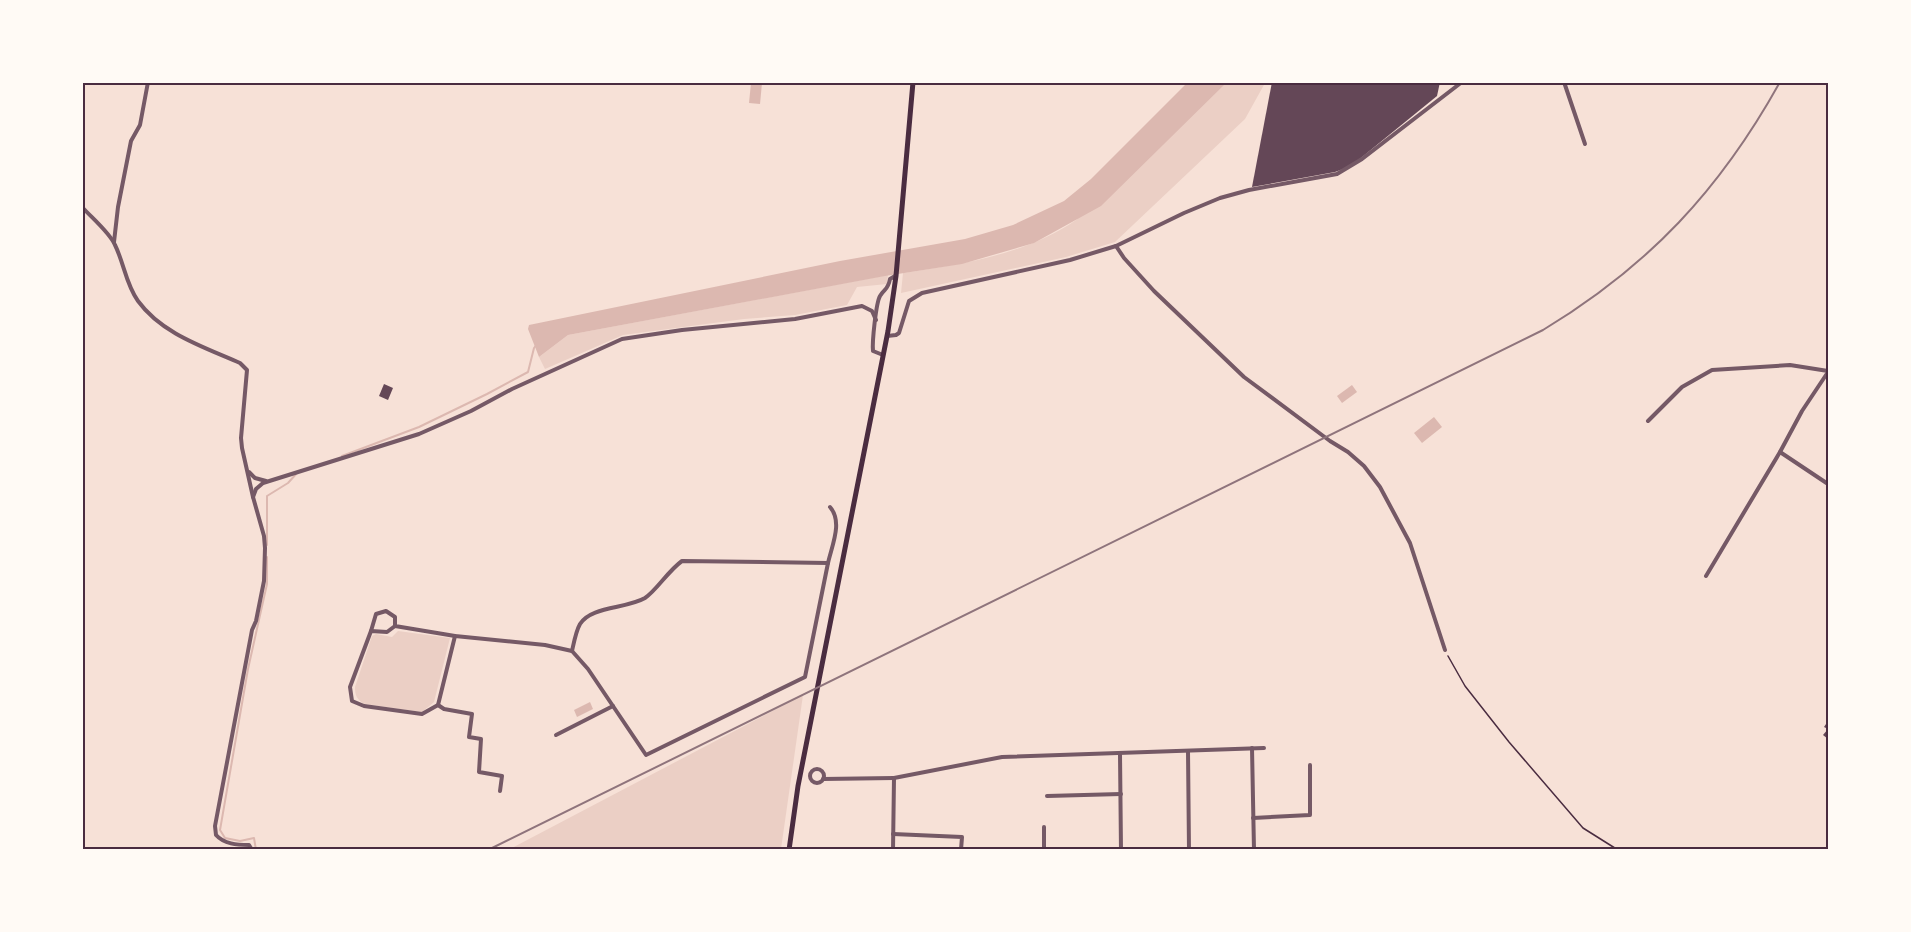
<svg xmlns="http://www.w3.org/2000/svg" width="1911" height="932" font-family="Roboto,sans-serif">
<style>
.green{fill:#ebcfc5}
.water{fill:#dcb8b0}
.lines{fill:none;stroke-linecap:round;stroke-linejoin:round}
.stream{stroke:#dcb8b0;stroke-width:2}
.building{fill:#644757}
.path{stroke:#4a2c40;stroke-width:1.5}
.minor{stroke:#755966;stroke-width:4}
.secondary{stroke:#4a2c40;stroke-width:5}
.rail{stroke:#8f747c;stroke-width:2}
.neatline{fill:none;stroke:#4a2c40;stroke-width:2}
</style>
<rect width="100%" height="100%" fill="#f7e1d7"/>
<g class="green">
<path d="M1224 83H1265L1245 119 1115 242 1066 257 901 293 903 273C962 264 1025 255 1076 220Z"/>
<path d="M888 275 887 284 857 287 847 305 795 315 744 319 623 335 545 369 539 357 568 335Z"/>
<path d="M398 631 450 638 434 702 422 712 364 704C357 699 355 696 355 687L372 636 376 634 392 637Z"/>
<path d="M803 695 781 849H510Z"/>
</g>
<g class="water">
<path d="M751 83H762L760 104 749 103Z"/>
<path d="M1187 83H1226L1101 206 1034 243 962 264 885 276 568 335 539 357 528 329 529 325 840 261 965 239 1013 225 1064 201 1091 179Z"/>
<path d="M1352 385 1357 392 1342 403 1337 396Z"/>
<path d="M1434 417 1442 427 1422 443 1414 433Z"/>
<path d="M590 702 593 709 577 717 574 710Z"/>
</g>
<g class="lines">
<g class="stream">
<path d="M342 456 419 427 487 394 528 372 534 348 537 344"/>
<path d="M267 545V496L288 483 297 473"/>
<path d="M256 850 254 838 240 841 225 838 220 830 248 669 267 584V557"/>
</g>
</g>
<g class="building">
<path d="M1272 82H1440L1437 96 1351 166 1335 172 1252 187Z"/>
<path d="M384 384 393 388 388 400 379 396Z"/>
<path d="M1828 721V739L1823 735 1828 729 1824 727Z"/>
</g>
<g class="lines">
<path class="path" d="M1448 656 1465 686 1509 742 1583 828 1618 850"/>
<g class="minor">
<path d="M1564 82 1585 144"/>
<path d="M82 207C92 218 110 233 115 245 124 263 126 285 138 301 162 334 204 347 240 363L247 370 241 438 242 448 253 497 264 536 265 548 264 581 256 621 252 630 215 826 216 835C224 844 237 845 249 845L252 850"/>
<path d="M114 242 118 207 131 141 140 125 148 82"/>
<path d="M1116 246 1124 258 1154 291 1244 377 1330 441 1348 452 1364 466 1380 487 1410 543 1445 650"/>
<path d="M887 336 896 335 899 333 909 301 922 293 1070 260 1116 246 1184 213 1220 198 1249 190 1337 174 1362 159 1462 82"/>
<path d="M883 355 873 351C872 342 876 303 880 296 885 288 888 290 890 279L895 276"/>
<path d="M1648 421 1682 387 1712 370 1790 365 1828 371"/>
<path d="M1780 452 1828 484"/>
<path d="M249 472 255 478 266 481"/>
<path d="M253 497 256 489 263 483 419 434 471 411 512 389 622 339 682 330 795 319 862 306 872 311 876 320"/>
<path d="M1706 576 1780 452 1802 411 1828 372"/>
<path d="M395 626 387 632 371 631 350 687 352 701 364 706 422 714 438 705 455 636"/>
<path d="M371 631 376 614 386 611 395 617V626L455 636 545 645 572 651 588 669 646 755 805 677 828 563"/>
<path d="M572 651C574 642 576 631 580 624 591 606 626 609 645 598 656 591 668 571 682 561L828 563C832 545 843 522 830 507"/>
<path d="M438 705 444 709 472 714 469 737 481 739 479 772 502 776 500 791"/>
<path d="M556 735 613 706"/>
<path d="M1252 748 1254 850"/>
<path d="M1188 751 1189 850"/>
<path d="M1120 754 1121 850"/>
<circle cx="817" cy="776" r="7"/>
<path d="M823 779 894 778"/>
<path d="M1047 796 1121 794"/>
<path d="M1253 818 1310 815V765"/>
<path d="M1044 827V850"/>
<path d="M893 834 962 837 961 850"/>
<path d="M893 850 894 778 1002 757 1264 748"/>
</g>
<path class="secondary" d="M789 850 798 786 888 331 896 276 913 82"/>
<path class="rail" d="M488 850 1543 330C1649 266 1720 190 1780 82"/>
</g>
<rect width="1911" height="932" fill="none" stroke="#fffaf5" stroke-width="168"/>
<rect x="84" y="84" width="1743" height="764" class="neatline"/>
</svg>
